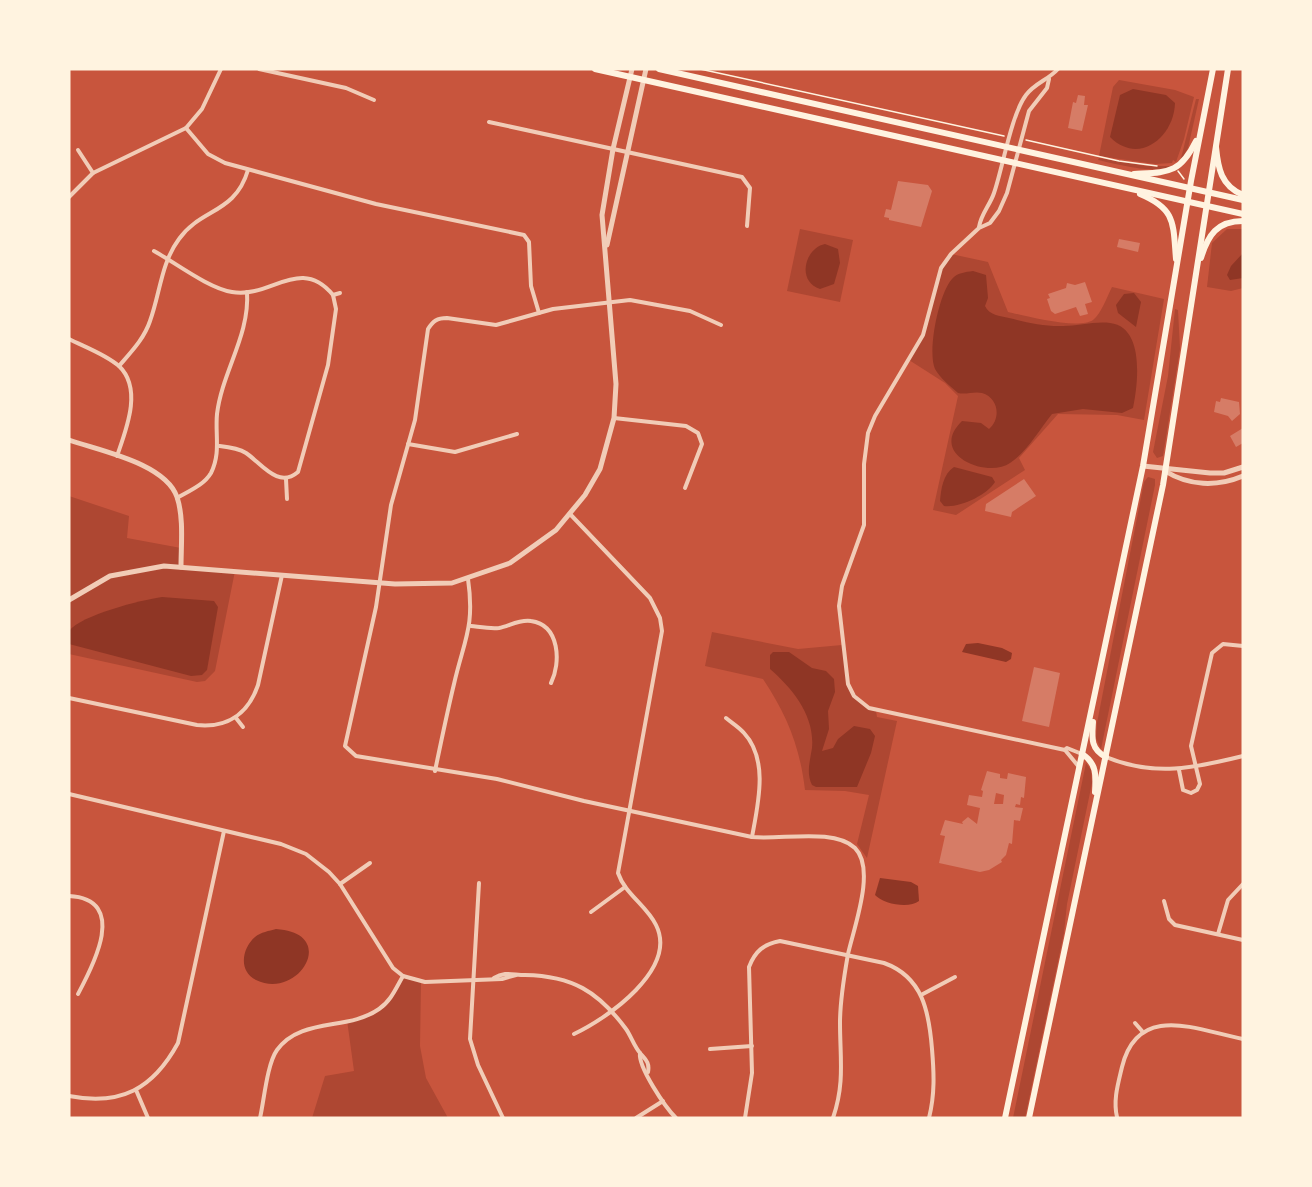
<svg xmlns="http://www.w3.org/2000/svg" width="1312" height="1187" font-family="Lato,sans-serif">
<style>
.green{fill:#ae4732}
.water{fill:#8f3625}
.building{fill:#d67c66;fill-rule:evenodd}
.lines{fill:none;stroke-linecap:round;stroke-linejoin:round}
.path{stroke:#fff3e0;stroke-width:1.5}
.minor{stroke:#f1ccb7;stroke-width:4}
.tertiary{stroke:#f1ccb7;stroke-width:5}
.secondary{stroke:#fff3e0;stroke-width:6}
</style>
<rect width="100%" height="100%" fill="#c8553d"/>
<g class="green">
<path d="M1119 80 1175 90 1194 97 1184 139 1176 162 1173 160 1172 163 1155 164 1099 156 1113 87Z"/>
<path d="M1196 99H1199L1188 148 1180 162Z"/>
<path d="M1099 158 1146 166H1172C1157 175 1116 164 1098 160Z"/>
<path d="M800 229 853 240 840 302 787 291Z"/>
<path d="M1227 229H1243V288L1231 291 1207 287 1212 243Z"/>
<path d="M951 254 988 262 1008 312C1026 316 1078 330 1093 320 1101 314 1107 297 1112 287L1164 299 1144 420 1117 415 1058 414 1019 458 1025 470 956 515 933 510 958 396 945 383 909 360 928 321 938 274Z"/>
<path d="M1175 309 1178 310 1180 349 1163 456 1157 458 1153 452 1168 376Z"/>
<path d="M1148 477 1155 479V485L1101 749 1096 738 1097 723 1144 482Z"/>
<path d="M69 496 129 516 127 538 181 548V567L235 571 215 671 205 681 197 682 69 654Z"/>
<path d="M712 632 798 649 842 645C847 682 844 689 876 711L877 717 897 721 867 858 857 844 869 795 845 791 805 790C800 747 787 715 763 679L705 666Z"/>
<path d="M1086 763 1091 770 1092 783 1067 904 1064 933 1025 1118H1013Z"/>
<path d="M403 976 421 982 420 1046 426 1078 448 1118H312L325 1076 354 1071 347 1020C379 1013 386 1003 403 976Z"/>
</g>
<g class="water">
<path d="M1133 89 1166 95 1175 103C1174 137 1139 166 1110 137L1120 95Z"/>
<path d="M825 244 838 249 840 263 834 284 820 289C796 281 805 248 825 244Z"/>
<path d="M1243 253V278L1230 280 1227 275 1231 266Z"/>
<path d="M973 271 986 275 988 298 985 306C989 315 1000 316 1009 318 1025 322 1042 326 1059 326 1076 327 1093 321 1110 323 1145 327 1138 384 1133 408L1122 413 1083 409 1052 414C1039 430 1027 452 1010 463 988 479 927 455 962 421L981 423 989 429C1001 419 999 398 982 393 974 391 966 395 958 393 950 386 940 378 935 369 927 351 939 293 952 279 957 273 965 272 973 271Z"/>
<path d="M1134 293 1141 302 1136 327 1118 313 1116 305 1124 294Z"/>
<path d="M954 467 992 477 995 482C987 495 960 508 944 506L940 501C941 489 943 474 954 467Z"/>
<path d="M162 597 214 601 218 607 207 670 202 675 191 676 69 644V631C81 615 141 600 162 597Z"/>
<path d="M978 643 1002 648 1012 653 1011 659 1006 662 962 652 966 644Z"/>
<path d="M773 652H789L812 668 826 671 834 679 835 692 828 711 829 729 822 751 833 748 838 739 854 726 870 729 875 736 871 753 857 787H816L812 785C806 773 810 761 812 748 815 716 793 689 770 669V655Z"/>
<path d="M880 878 911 882 918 886 919 901C909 909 883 904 875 895Z"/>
<path d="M276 929C340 933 298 1001 256 980 238 971 242 948 255 937 261 932 269 931 276 929Z"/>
</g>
<g class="building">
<path d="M1078 95 1085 96 1084 105H1088L1082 131 1068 128 1073 102 1076 103Z"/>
<path d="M898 181 928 185 932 191 921 227 889 220V218L884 217 886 209 891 210Z"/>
<path d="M1119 239 1140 243 1138 252 1117 247Z"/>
<path d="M1085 282 1092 302 1085 304 1088 314 1080 316 1076 307 1055 314 1051 311 1047 299 1050 298 1048 294 1066 288 1067 283 1075 285Z"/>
<path d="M1221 398 1239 402 1240 414 1232 421 1228 416 1214 412 1216 401 1220 402Z"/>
<path d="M1243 428V443L1236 447 1230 436Z"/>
<path d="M1024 479 1036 496 1012 512 1011 517 985 511 986 504Z"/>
<path d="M1034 667 1060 673 1049 727 1022 721Z"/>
<path d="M987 771 1000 774V778L1007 779 1008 773 1026 777 1024 798 1021 797 1020 805 1016 804 1015 807 1023 808 1020 821 1014 820 1012 844 1009 843 1006 855 1001 860 1002 862 989 870 980 872 939 863 945 836 940 835 945 820 963 824 962 822 968 817 977 824 980 808 967 805 969 795 982 797 983 791 981 790ZM996 793 1004 795 1003 804H994Z"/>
</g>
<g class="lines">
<g class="path">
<path d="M700 69 1004 136"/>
<path d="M1026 140 1119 161 1157 166"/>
<path d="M1178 171 1184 179"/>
</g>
<g class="minor">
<path d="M259 69 346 88 374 100"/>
<path d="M1049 79 1047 88 1029 111 1007 193 999 211 990 223 979 228 951 254 941 268 923 335 875 416 868 433 864 464V525L842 586 839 606 848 684 854 696 869 708 1065 750 1067 748 1082 754"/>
<path d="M489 122 742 177 750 188 747 226"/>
<path d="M186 128 208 154 225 163 376 204 524 235 529 242 531 286 539 313"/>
<path d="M78 150 93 173"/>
<path d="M69 197 93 173 186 128 202 109 221 69"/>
<path d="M979 227C981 214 990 205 994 193 1003 167 1011 115 1026 95 1035 83 1048 80 1058 69"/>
<path d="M154 251C176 263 208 288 232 292 270 299 300 255 333 295L336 309 328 365 298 472C278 489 262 464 246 453 238 448 228 447 219 446"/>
<path d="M333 295 340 293"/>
<path d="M721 325 690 311 630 300 553 309 496 325 447 318C437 318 433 321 428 329L415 420 391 505 376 607 345 746 356 756 497 779 584 801 752 837C782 840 834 828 855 848 876 869 854 927 848 954 844 977 840 999 840 1023 840 1058 845 1083 833 1118"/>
<path d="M69 339C85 347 105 354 119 366 143 389 126 430 117 456"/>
<path d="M119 366C131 352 144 339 150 321 160 294 161 263 179 239 201 208 235 214 248 170"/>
<path d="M614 418 686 426 698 433 702 444 685 488"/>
<path d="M408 444 455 452 517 434"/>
<path d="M286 479 287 499"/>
<path d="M177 498C189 491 204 485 211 473 221 453 215 435 217 414 222 372 250 335 247 292"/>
<path d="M570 514 650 598 660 618 662 631 618 873C625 894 647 906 656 925 678 969 608 1018 574 1034"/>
<path d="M471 626C480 627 490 629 499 628 509 626 520 619 531 621 560 625 561 663 551 683"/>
<path d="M69 698 197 725C227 728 248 714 258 685L282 575"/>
<path d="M236 718 243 727"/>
<path d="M726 718C732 723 739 727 744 733 769 760 758 804 752 837"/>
<path d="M1065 750 1079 767"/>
<path d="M1106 757C1154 777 1195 768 1243 756"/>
<path d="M1179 770 1183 790 1191 793 1197 790 1200 784 1191 746 1212 653 1223 644 1243 646"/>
<path d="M435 771C441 742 447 713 454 684 464 640 475 627 468 579"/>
<path d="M69 794 281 844 306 854 329 872 340 884 393 968 403 976 425 982 502 979 516 975"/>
<path d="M479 883 470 1039 478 1065 503 1118"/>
<path d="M340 884 370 863"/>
<path d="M69 896C129 899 93 966 78 994"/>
<path d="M1164 901 1169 919 1175 925 1243 940"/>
<path d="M591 912 625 887"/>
<path d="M1218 934 1228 900 1243 884"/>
<path d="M494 978C505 971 513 975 525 975 572 976 598 991 626 1029 631 1036 634 1046 640 1053 645 1059 650 1062 648 1072"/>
<path d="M921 995 955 977"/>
<path d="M1135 1023 1142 1031"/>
<path d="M710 1049 752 1046"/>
<path d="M640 1053C638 1067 665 1107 676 1118"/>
<path d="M136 1090 148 1118"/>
<path d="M69 1096C121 1106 153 1089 178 1043L224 831"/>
<path d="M1117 1117C1113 1100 1118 1084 1122 1067 1138 1002 1197 1030 1243 1039"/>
<path d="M260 1118C264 1101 267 1064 277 1050 301 1017 348 1031 379 1009 391 1001 396 988 403 976"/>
<path d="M636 1118 663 1101"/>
<path d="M745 1118 752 1073 749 967C755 951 764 944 780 941L884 963C923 977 929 1012 932 1049 934 1073 935 1094 929 1118"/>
</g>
<g class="tertiary">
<path d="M607 245 646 69"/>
<path d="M69 440C100 451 165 463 177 497 184 518 181 545 181 567"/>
<path d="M1143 466 1210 473H1224L1243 467"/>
<path d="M1165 471C1189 486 1217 487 1243 476"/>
<path d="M69 600 110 576 164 566 395 584 452 583 510 563 556 530 585 495 600 469 614 418 616 384 602 215 613 149 632 69"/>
</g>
<g class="secondary">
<path d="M595 69 1243 214"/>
<path d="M659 69 1243 200"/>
<path d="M1216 147C1218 168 1221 186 1243 195"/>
<path d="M1134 174C1168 172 1180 174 1196 141"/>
<path d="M1140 194C1176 209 1173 223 1176 259"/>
<path d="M1201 258C1208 235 1217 221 1243 221"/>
<path d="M1093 722C1092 737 1090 749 1106 757"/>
<path d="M1082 754C1097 763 1096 776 1095 792"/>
<path d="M1005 1118 1143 466 1191 181 1213 69"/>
<path d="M1029 1118 1163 485 1228 69"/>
</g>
</g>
<rect width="1312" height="1187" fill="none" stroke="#fff3e0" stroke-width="141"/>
</svg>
